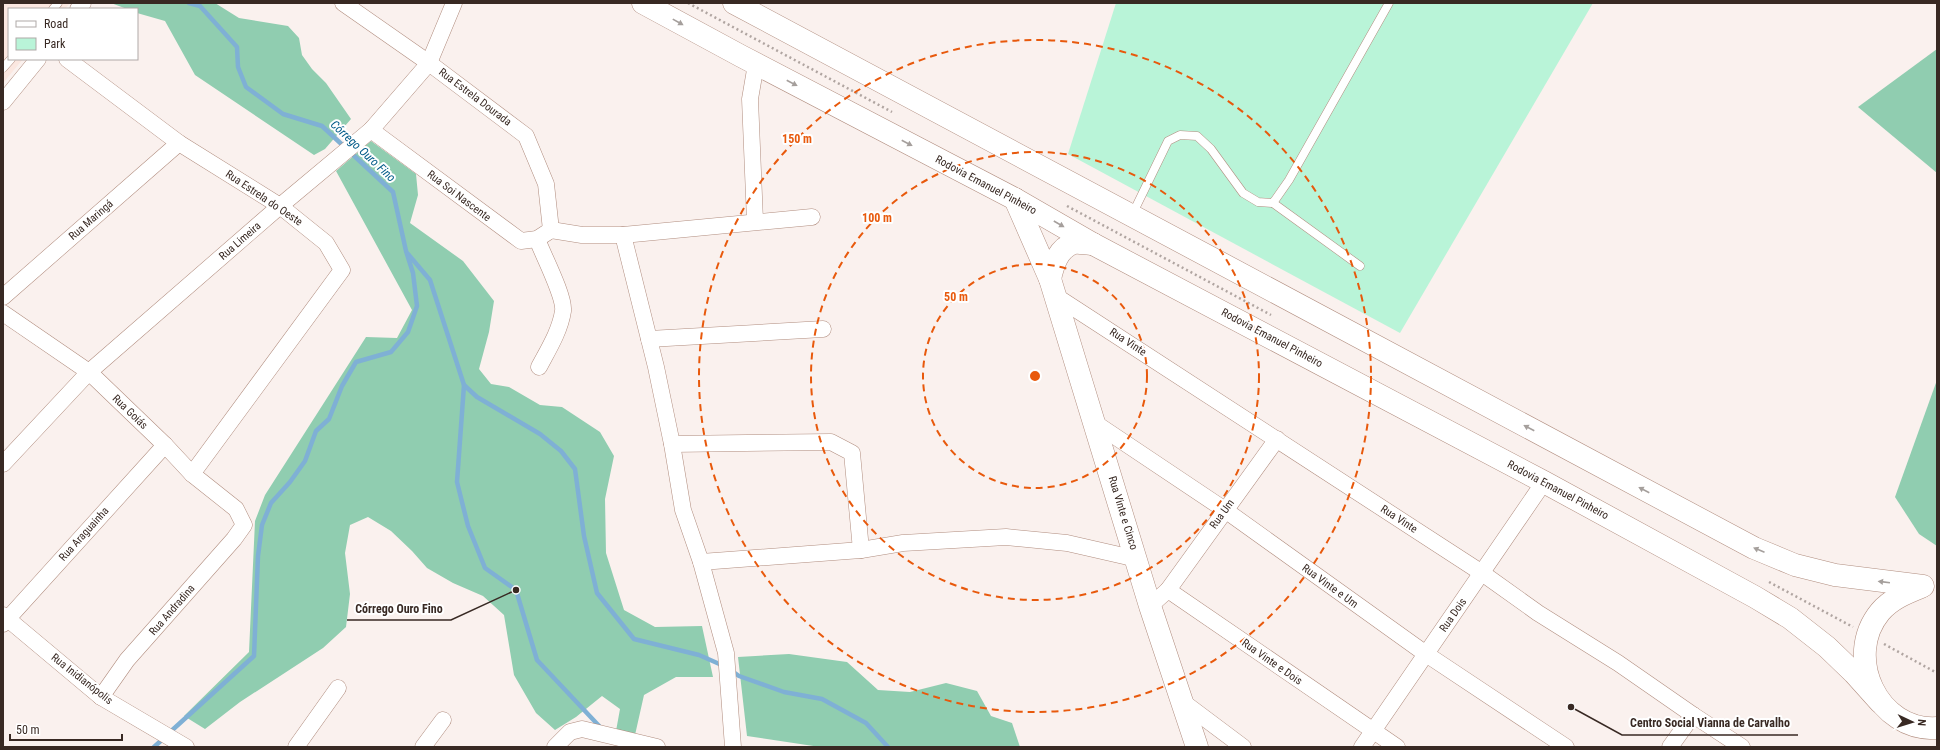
<svg xmlns="http://www.w3.org/2000/svg" width="1940" height="750" font-family="'Roboto Condensed',sans-serif">
<style>
.built{fill:#fbe7e0}
.green{fill:#b9f4d8}
.forest{fill:#90cdb0}
.lines{fill:none;stroke-linecap:round;stroke-linejoin:round}
.stream{stroke:#7fb0d5;stroke-width:4.5}
.lane-casing{stroke:#b18d7f;stroke-width:9}
.street-casing{stroke:#b18d7f;stroke-width:17}
.secondary-casing{stroke:#b18d7f;stroke-width:23}
.path{stroke:#b0a5a1;stroke-width:2.5;stroke-dasharray:2 3;stroke-linecap:butt}
.lane{stroke:#fff;stroke-width:8}
.street{stroke:#fff;stroke-width:16}
.secondary{stroke:#fff;stroke-width:22}
.oneway{fill:#a59f9c}
.ring{fill:none;stroke:#e8590c;stroke-width:2;stroke-dasharray:7 5}
.labels{text-anchor:middle;dominant-baseline:central;stroke-width:4;stroke-linejoin:round;paint-order:stroke}
.street-label{font-size:11px;fill:#382923;stroke:#fff}
.water-label{font-size:12px;font-style:italic;fill:#005a88;stroke:#fff}
.centre{fill:#e8590c;stroke:#fff;stroke-width:2}
.ring-label{font-size:12px;text-anchor:middle;font-weight:bold;fill:#e8590c;stroke:#fff;stroke-width:4;stroke-linejoin:round;paint-order:stroke}
.leader{fill:none;stroke:#382923;stroke-width:1.5}
.callout-dot{fill:#382923;stroke:#fff;stroke-width:1.5}
.callout-label{font-size:12px;text-anchor:middle;font-weight:bold;fill:#382923;stroke:#fff;stroke-width:4;stroke-linejoin:round;paint-order:stroke}
</style>
<rect width="100%" height="100%" fill="#faf1ee"/>
<path class="built" d="M3 3H70L65 9H9V59H23L3 83Z"/>
<path class="green" d="M1116 3H1593L1400 333 1068 154Z"/>
<g class="forest">
<path d="M111 3H215L239 18 288 26 299 38 302 55 312 69 326 83 351 119 325 149 314 155 195 75 165 21 137 13V9H127Z"/>
<path d="M1937 49V173L1858 107Z"/>
<path d="M371 141 416 174 418 195 410 223 463 261 494 301 489 332 479 369 491 384 509 387 540 405 562 407 600 432 614 456 605 499 606 553 624 610 655 627 702 626 713 677H676L644 695 635 735 616 731 620 709 602 696 576 717 555 730 536 713 514 675 504 615 483 596 453 583 427 568 412 551 391 531 368 517 350 525 345 553 350 594 346 627 323 648 240 702 205 729 184 716 249 652 255 521 265 495 366 337 397 338 412 310 336 171Z"/>
<path d="M1937 380V546L1919 534 1895 497Z"/>
<path d="M789 654 847 662 878 690 910 692 946 683 977 691 991 716 1012 723 1020 747H820L747 736 738 657Z"/>
</g>
<g class="lines">
<g class="stream">
<path d="M408 254 430 280 464 385 457 482 468 526 485 568 516 590 537 660 601 728"/>
<path d="M464 385 477 397 540 434 561 451 575 469 584 536 597 593 634 639 699 655 724 666"/>
<path d="M732 671 739 676 784 692 822 699 866 723 888 747"/>
<path d="M169 733 254 656 258 556 262 525 271 503 290 482 305 461 316 431 329 419 342 386 356 362 391 352 408 332 417 306 413 273 406 251 393 192 322 126 283 114 246 87 238 67 237 47 200 6 189 3"/>
<path d="M154 747 164 738"/>
</g>
<g class="lane-casing">
<g id="lane">
<path d="M53 9 58 3"/>
<path d="M3 68 11 59"/>
<path d="M1273 203 1360 266"/>
<path d="M1132 215 1168 141 1180 135 1197 136 1211 149 1243 193 1258 202 1273 203 1289 180 1389 3"/>
</g>
</g>
<g class="street-casing">
<g id="street">
<path d="M343 3 429 63 526 136 546 184 551 230"/>
<path d="M78 9 83 3"/>
<path d="M67 59 179 143 280 206 326 243 342 270 192 474"/>
<path d="M3 102 38 59"/>
<path d="M371 130 521 241 537 239 551 230"/>
<path d="M755 221 750 99 756 64"/>
<path d="M551 230 582 235H623L812 217"/>
<path d="M623 235 656 367 672 444 683 510 701 562 726 653 733 747"/>
<path d="M537 239C543 255 565 297 563 311 560 331 548 350 539 367"/>
<path d="M1054 295 1482 573 1538 613 1618 663 1693 715 1742 747"/>
<path d="M3 297 179 143"/>
<path d="M3 313 89 372 165 445 192 474 236 509 244 525 234 539 127 660 101 697"/>
<path d="M649 339 823 329"/>
<path d="M1095 423 1225 510 1426 654 1566 747"/>
<path d="M672 444 831 442 852 453 861 550"/>
<path d="M3 464 89 372 280 206 371 130 429 63 454 3"/>
<path d="M701 562 861 550 903 543 1006 537 1067 543 1137 559"/>
<path d="M1168 590 1277 439"/>
<path d="M1150 606 1168 590 1397 747"/>
<path d="M3 615 101 697 186 747"/>
<path d="M3 624 165 445"/>
<path d="M1183 702 1243 747"/>
<path d="M296 747 338 688"/>
<path d="M423 747 443 720"/>
<path d="M555 747 570 732 582 729 657 747"/>
<path d="M1362 747 1544 482"/>
<path d="M1670 747 1693 715"/>
</g>
</g>
<g class="secondary-casing">
<g id="secondary">
<path d="M643 3 741 56 1015 199 1093 244 1544 482 1755 597 1790 618 1827 647 1854 673 1880 702"/>
<path d="M734 3 1754 548 1795 565 1835 575 1923 586"/>
<path d="M1015 199 1050 279 1150 606 1197 747"/>
<path d="M1050 279C1053 265 1058 248 1074 243 1079 242 1087 244 1093 244"/>
<path d="M1921 587C1906 593 1891 599 1880 612 1843 657 1878 732 1937 728"/>
</g>
</g>
<g class="path">
<path d="M688 3 892 112"/>
<path d="M1067 206 1271 315"/>
<path d="M1769 582 1853 627"/>
<path d="M1884 644 1937 673"/>
</g>
<use href="#lane" class="lane"/>
<use href="#street" class="street"/>
<use href="#secondary" class="secondary"/>
</g>
<defs><path id="oneway-solid" d="M-6-.8H1V-3.2L6.5 0L1 3.2V.8H-6Z"/></defs>
<g class="oneway">
<use href="#oneway-solid" transform="translate(678 22) rotate(29)"/>
<use href="#oneway-solid" transform="translate(792 83) rotate(28)"/>
<use href="#oneway-solid" transform="translate(907 143) rotate(28)"/>
<use href="#oneway-solid" transform="translate(1059 224) rotate(30)"/>
<use href="#oneway-solid" transform="translate(1529 428) rotate(-152)"/>
<use href="#oneway-solid" transform="translate(1644 490) rotate(-152)"/>
<use href="#oneway-solid" transform="translate(1759 550) rotate(-157)"/>
<use href="#oneway-solid" transform="translate(1884 582) rotate(-173)"/>
</g>
<g class="ring">
<circle cx="1035" cy="376" r="112"/>
<circle cx="1035" cy="376" r="224"/>
<circle cx="1035" cy="376" r="336"/>
</g>
<g class="labels">
<g class="street-label">
<text transform="translate(475 97) rotate(37)">Rua Estrela Dourada</text>
<text transform="translate(986 185) rotate(28)">Rodovia Emanuel Pinheiro</text>
<text transform="translate(459 196) rotate(37)">Rua Soi Nascente</text>
<text transform="translate(264 198) rotate(34)">Rua Estrela do Oeste</text>
<text transform="translate(91 220) rotate(-41)">Rua Maringá</text>
<text transform="translate(240 241) rotate(-41)">Rua Limeira</text>
<text transform="translate(1272 338) rotate(28)">Rodovia Emanuel Pinheiro</text>
<text transform="translate(1128 342) rotate(33)">Rua Vinte</text>
<text transform="translate(130 412) rotate(44)">Rua Goiás</text>
<text transform="translate(1558 490) rotate(28)">Rodovia Emanuel Pinheiro</text>
<text transform="translate(1123 513) rotate(73)">Rua Vinte e Cinco</text>
<text transform="translate(1222 514) rotate(-54)">Rua Um</text>
<text transform="translate(1399 519) rotate(33)">Rua Vinte</text>
<text transform="translate(84 534) rotate(-48)">Rua Araguainha</text>
<text transform="translate(1330 586) rotate(36)">Rua Vinte e Um</text>
<text transform="translate(172 610) rotate(-49)">Rua Andradina</text>
<text transform="translate(1453 615) rotate(-55)">Rua Dois</text>
<text transform="translate(1272 662) rotate(35)">Rua Vinte e Dois</text>
<text transform="translate(82 679) rotate(38)">Rua Inidianópolis</text>
</g>
<g class="water-label">
<text transform="translate(363 151) rotate(43)">Córrego Ouro Fino</text>
</g>
</g>
<circle cx="1035" cy="376" r="6" class="centre"/>
<g class="ring-label">
<text x="797" y="143">150 m</text>
<text x="877" y="222">100 m</text>
<text x="956" y="301">50 m</text>
</g>
<path class="leader" d="M516 590L451 620H347M1571 707L1622 735H1798"/>
<g class="callout-dot">
<circle cx="516" cy="590" r="4"/>
<circle cx="1571" cy="707" r="4"/>
</g>
<g class="callout-label">
<text x="399" y="613">Córrego Ouro Fino</text>
<text x="1710" y="727">Centro Social Vianna de Carvalho</text>
</g>
<rect width="1940" height="750" fill="none" stroke="#382923" stroke-width="8"/>
<rect x="8" y="8" width="130" height="52" fill="#ffffff" stroke="#afa9a7"/>
<rect x="16" y="21" width="20" height="6" fill="#ffffff" stroke="#afa9a7"/>
<text x="44" y="28" font-size="12" fill="#382923">Road</text>
<rect x="16" y="38" width="20" height="12" fill="#b9f4d8" stroke="#afa9a7"/>
<text x="44" y="48" font-size="12" fill="#382923">Park</text>
<g transform="translate(1912 722) rotate(94)" stroke="#ffffff" stroke-width="3" paint-order="stroke">
<path d="M0-3L7 15L0 10L-7 15Z" fill="#382923"/>
<text y="-6" font-size="11" font-weight="bold" text-anchor="middle" fill="#382923">N</text>
</g>
<path d="M10 734v6h112v-6" fill="none" stroke="#382923" stroke-width="2"/>
<text x="16" y="734" font-size="12" fill="#382923" stroke="#ffffff" stroke-width="3" paint-order="stroke">50 m</text>
</svg>
